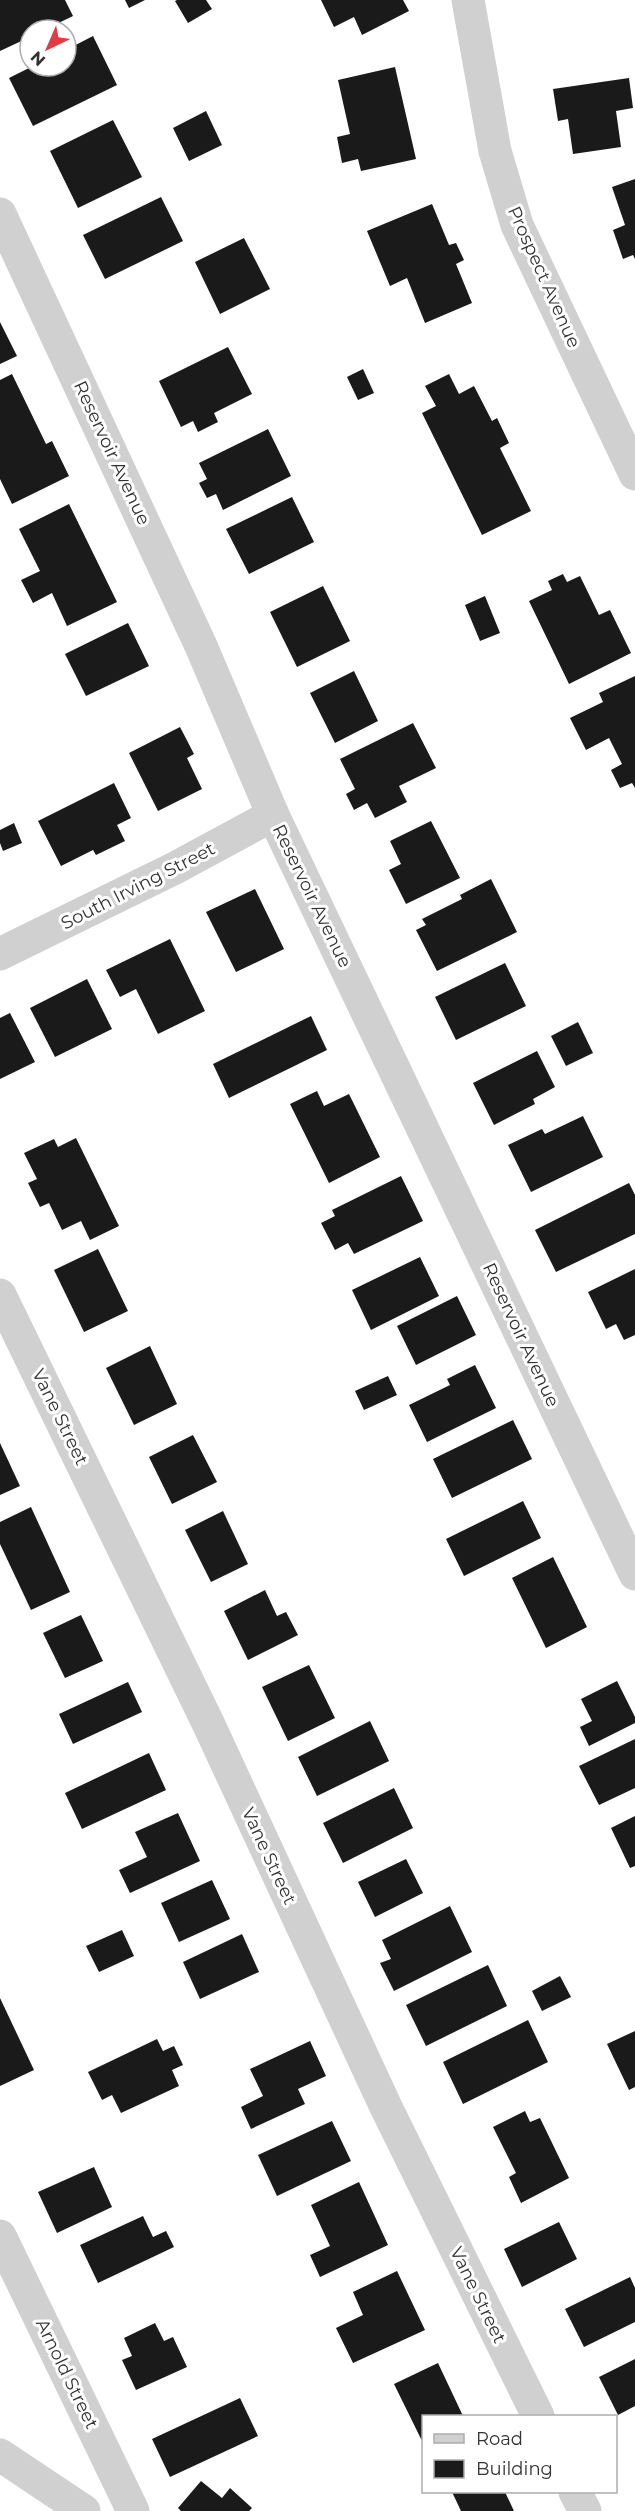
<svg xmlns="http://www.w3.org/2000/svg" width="635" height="2511" font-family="Montserrat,sans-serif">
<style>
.building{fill:#1a1a1a}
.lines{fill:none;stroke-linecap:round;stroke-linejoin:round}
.minor{stroke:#d0d0d0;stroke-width:33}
.tertiary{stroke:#d0d0d0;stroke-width:33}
.labels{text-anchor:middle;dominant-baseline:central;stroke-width:6;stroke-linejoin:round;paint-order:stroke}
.street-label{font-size:18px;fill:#333;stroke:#fff}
</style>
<rect width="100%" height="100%" fill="#fff"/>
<g class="building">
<path d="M0 0H65L73 16 44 30H30V37L0 51Z"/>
<path d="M125 0H145L129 8Z"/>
<path d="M177 0H206L212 9 188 23 175 1Z"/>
<path d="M321 0H403L409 11 362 35 354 17 334 27Z"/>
<path d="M93 36 117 85 33 126 9 78 33 66H66V50Z"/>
<path d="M395 67 416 159 361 171 358 159 342 163 337 137 350 134 338 80Z"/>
<path d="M629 78 633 108 616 111 621 147 573 154 568 119 558 121 553 89Z"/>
<path d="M206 111 222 145 189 161 173 128Z"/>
<path d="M113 120 142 177 78 208 50 151Z"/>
<path d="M635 179V259L633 255 623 259 613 230 625 225 612 187Z"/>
<path d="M161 197 183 241 105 279 83 235Z"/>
<path d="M432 204 449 245 456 243 464 260 456 264 472 303 425 323 407 278 390 286 367 231Z"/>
<path d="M244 238 270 289 220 314 195 262Z"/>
<path d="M0 322 17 356 0 364Z"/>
<path d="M228 347 252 394 214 413 218 422 198 432 193 421 181 427 159 381Z"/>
<path d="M363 369 374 393 358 400 347 377Z"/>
<path d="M12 374 46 444 52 441 69 476 12 504 0 479V380Z"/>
<path d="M449 374 459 394 474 386 492 421 497 418 509 443 500 448 531 511 482 535 422 413 436 406 425 386Z"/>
<path d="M268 429 291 476 223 510 216 494 207 498 199 483 207 479 199 463Z"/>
<path d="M292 497 314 542 249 574 226 529Z"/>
<path d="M69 504 117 602 67 626 52 593 33 603 21 580 40 571 19 529Z"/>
<path d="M563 574 567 582 580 576 599 615 610 610 631 653 569 684 529 601 552 590 548 581Z"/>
<path d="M323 586 350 641 297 667 270 612Z"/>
<path d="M485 596 500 633 480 641 465 605Z"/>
<path d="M128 623 149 666 86 696 65 654Z"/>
<path d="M354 671 378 721 335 743 310 693Z"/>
<path d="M635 676V788L632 783 620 788 611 770 622 764 609 738 586 750 570 718 603 702 599 693Z"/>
<path d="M413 723 436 768 399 786 407 802 375 818 367 803 354 810 346 794 355 789 340 759Z"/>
<path d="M180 727 194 754 187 758 202 789 158 811 129 753Z"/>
<path d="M114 783 131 818 117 825 125 841 96 855 93 850 61 866 38 821Z"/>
<path d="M431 821 460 878 406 904 389 870 401 864 390 841Z"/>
<path d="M14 823 22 843 3 851 0 843V830Z"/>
<path d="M491 879 517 932 437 971 416 930 426 925 422 919 462 899 460 895Z"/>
<path d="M255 889 284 949 236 972 206 912Z"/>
<path d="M170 939 205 1011 158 1034 136 989 120 997 106 970Z"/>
<path d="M505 963 526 1006 456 1040 435 997Z"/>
<path d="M87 979 112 1029 55 1057 30 1008Z"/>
<path d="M10 1013 35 1062 0 1079V1018Z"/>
<path d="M311 1016 327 1050 229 1098 213 1064Z"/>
<path d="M578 1022 593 1053 566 1066 551 1036Z"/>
<path d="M537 1051 555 1087 533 1099 535 1104 494 1125 473 1083Z"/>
<path d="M317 1091 324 1106 349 1094 380 1157 329 1183 290 1104Z"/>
<path d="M583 1116 603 1157 531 1192 508 1145 542 1129 545 1134Z"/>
<path d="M76 1138 119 1226 90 1240 81 1221 62 1230 49 1203 40 1207 28 1183 37 1179 24 1153 54 1139 58 1147Z"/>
<path d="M401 1176 423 1221 354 1254 348 1243 335 1250 321 1223 335 1216 332 1210Z"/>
<path d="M629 1183 635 1195V1234L556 1272 535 1230Z"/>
<path d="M98 1249 128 1311 84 1332 54 1270Z"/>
<path d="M420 1257 439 1296 371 1330 352 1290Z"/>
<path d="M635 1269V1335L624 1340 616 1324 606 1329 588 1292Z"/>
<path d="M457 1296 476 1335 416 1365 397 1326Z"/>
<path d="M150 1346 177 1404 134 1425 106 1368Z"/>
<path d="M475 1365 496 1408 427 1442 409 1405 450 1385 447 1379Z"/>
<path d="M388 1376 397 1395 364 1410 355 1391Z"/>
<path d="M513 1420 532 1459 452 1498 433 1459Z"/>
<path d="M193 1435 217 1482 172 1504 149 1457Z"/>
<path d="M0 1443 20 1486 0 1495Z"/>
<path d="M523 1501 541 1538 464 1576 446 1539Z"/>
<path d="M31 1507 70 1592 31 1610 0 1544V1522Z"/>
<path d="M223 1511 248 1564 211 1582 185 1530Z"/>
<path d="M553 1557 587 1627 546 1648 512 1578Z"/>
<path d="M265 1590 277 1616 286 1612 298 1635 248 1660 224 1611Z"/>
<path d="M81 1615 103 1661 65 1678 43 1633Z"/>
<path d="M309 1665 335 1718 288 1741 262 1687Z"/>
<path d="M617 1681 635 1717V1723L589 1746 580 1727 592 1721 581 1699Z"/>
<path d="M128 1682 142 1712 73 1744 59 1714Z"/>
<path d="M370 1721 389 1761 317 1796 298 1757Z"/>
<path d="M635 1739V1788L599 1805 579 1766Z"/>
<path d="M149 1753 166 1790 82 1829 65 1793Z"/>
<path d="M394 1788 413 1828 343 1863 323 1823Z"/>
<path d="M178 1813 200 1861 130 1893 119 1870 147 1857 135 1832Z"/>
<path d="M635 1816V1866L630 1868 611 1828Z"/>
<path d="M406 1859 423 1893 375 1917 358 1882Z"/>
<path d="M212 1880 230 1919 179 1942 161 1903Z"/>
<path d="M450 1906 472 1952 394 1991 380 1963 391 1959 382 1940Z"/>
<path d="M122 1930 134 1956 99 1972 86 1946Z"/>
<path d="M242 1934 259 1972 200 1999 183 1962Z"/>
<path d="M488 1965 507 2006 426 2046 406 2005Z"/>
<path d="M560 1976 571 1997 542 2011 532 1991Z"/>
<path d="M0 1998 34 2070 0 2086Z"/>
<path d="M528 2020 548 2062 463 2104 443 2062Z"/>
<path d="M635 2031V2087L629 2090 607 2044Z"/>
<path d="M157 2039 163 2051 174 2046 183 2065 172 2070 179 2086 121 2113 112 2095 102 2100 88 2072Z"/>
<path d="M310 2041 326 2076 298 2089 305 2104 251 2129 241 2107 263 2096 250 2069Z"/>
<path d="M525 2111 530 2122 540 2118 569 2178 521 2203 509 2177 516 2173 493 2127Z"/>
<path d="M332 2121 351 2161 277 2196 258 2155Z"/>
<path d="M94 2167 112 2207 57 2233 38 2192Z"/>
<path d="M359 2182 388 2245 320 2277 310 2255 330 2246 311 2205Z"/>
<path d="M143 2216 153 2237 166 2231 174 2247 98 2283 80 2245Z"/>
<path d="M559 2222 577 2259 522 2287 504 2249Z"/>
<path d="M397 2271 425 2330 353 2363 336 2328 363 2315 353 2292Z"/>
<path d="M630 2277 635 2288V2322L584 2347 565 2309Z"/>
<path d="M155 2323 164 2341 173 2337 187 2367 136 2390 122 2360 132 2356 124 2338Z"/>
<path d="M635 2359V2406L618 2415 599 2377Z"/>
<path d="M438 2363 463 2416H424V2445L394 2384Z"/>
<path d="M240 2398 258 2436 170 2477 152 2439Z"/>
<path d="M201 2481 222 2498 230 2488 252 2508 249 2511H181L178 2508Z"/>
<path d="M452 2492H505L514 2511H461Z"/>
</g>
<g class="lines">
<g class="minor">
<path d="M468 0 495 151 517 225 635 474"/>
<path d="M0 954 175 868 273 815"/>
<path d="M0 1295 208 1723 385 2105 538 2416"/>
<path d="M0 2236 133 2511"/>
<path d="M575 2492 585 2511"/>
</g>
<g class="tertiary">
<path d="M0 214 201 646 273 815 635 1574"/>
<path d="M0 2455 84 2511"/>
</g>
</g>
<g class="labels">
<g class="street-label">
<text transform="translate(544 277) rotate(66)">Prospect Avenue</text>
<text transform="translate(112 453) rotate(65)">Reservoir Avenue</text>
<text transform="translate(138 886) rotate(-27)">South Irving Street</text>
<text transform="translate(312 896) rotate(64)">Reservoir Avenue</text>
<text transform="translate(521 1335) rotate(65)">Reservoir Avenue</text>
<text transform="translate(60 1417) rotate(64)">Vane Street</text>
<text transform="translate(269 1856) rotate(65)">Vane Street</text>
<text transform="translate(478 2295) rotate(64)">Vane Street</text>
<text transform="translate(67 2374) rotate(64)">Arnold Street</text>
</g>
</g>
<rect x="422" y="2415" width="195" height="78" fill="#ffffff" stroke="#adadad" stroke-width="1.5"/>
<rect x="434" y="2434" width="30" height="9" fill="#d0d0d0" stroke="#adadad" stroke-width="1.5"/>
<text x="476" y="2445" font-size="18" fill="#333333">Road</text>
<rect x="434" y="2460" width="30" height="18" fill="#1a1a1a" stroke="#adadad" stroke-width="1.5"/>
<text x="476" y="2475" font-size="18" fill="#333333">Building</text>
<g transform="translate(48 48) rotate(224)"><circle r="28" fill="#ffffff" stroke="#adadad" stroke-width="1.5"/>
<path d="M0-4.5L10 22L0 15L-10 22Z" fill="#e63946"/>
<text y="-9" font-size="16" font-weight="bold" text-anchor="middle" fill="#333333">N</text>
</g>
</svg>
